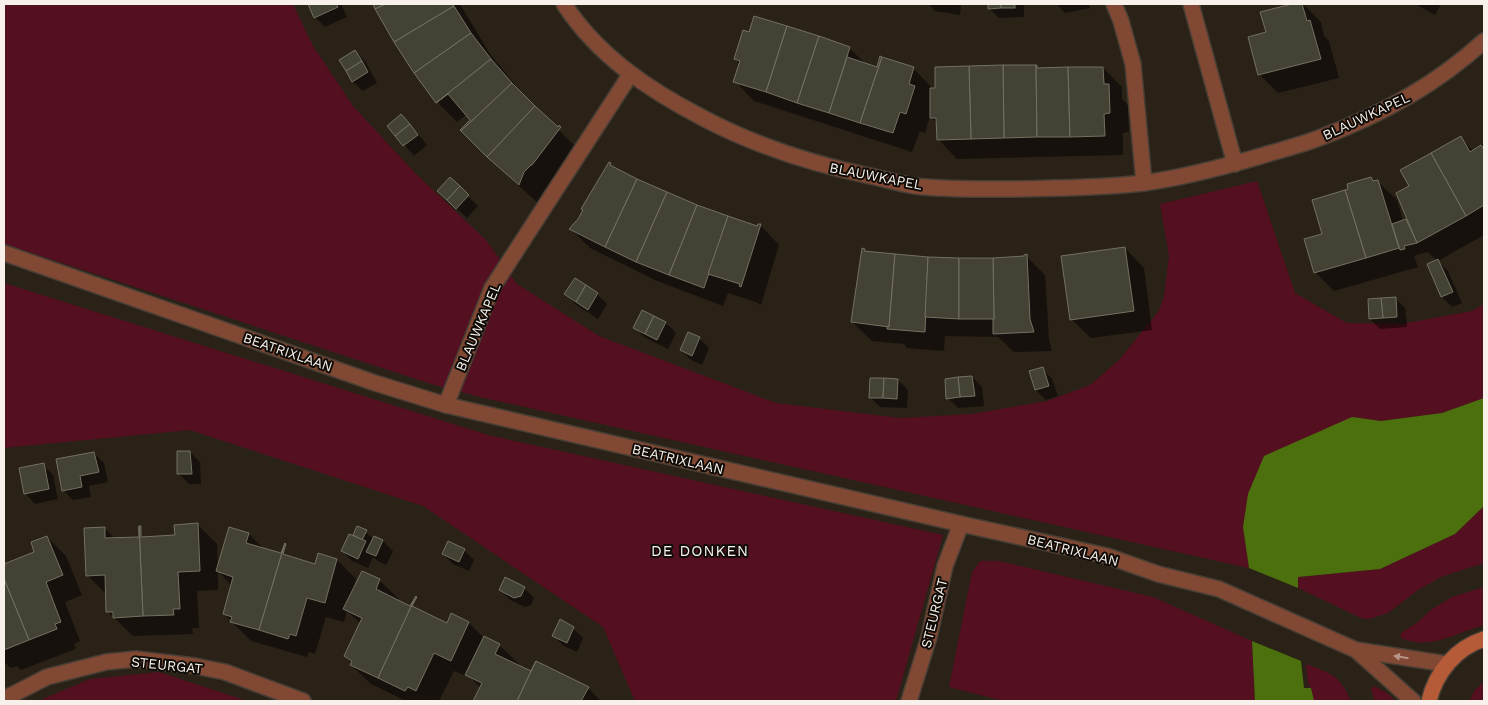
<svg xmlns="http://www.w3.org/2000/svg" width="1488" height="705" font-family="'Work Sans',sans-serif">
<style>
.green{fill:#541020}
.water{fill:#4c700d}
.shadow{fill:#0007}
.building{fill:#444234;stroke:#737162}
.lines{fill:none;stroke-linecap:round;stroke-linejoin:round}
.street-casing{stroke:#473e35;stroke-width:18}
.secondary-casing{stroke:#473e35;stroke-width:18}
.street{stroke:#814833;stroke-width:15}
.secondary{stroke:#b55b38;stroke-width:15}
.oneway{fill:#b79486}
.labels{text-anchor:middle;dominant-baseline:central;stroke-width:4;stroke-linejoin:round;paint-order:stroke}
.street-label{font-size:14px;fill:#f8f1eb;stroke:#0f0b07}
.neighbourhood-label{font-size:15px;letter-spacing:1px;fill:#f8f1eb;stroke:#0f0b07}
</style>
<rect width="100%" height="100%" fill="#2a2117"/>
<g class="green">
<path d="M4 4H293L313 46 353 106 416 174 486 240 517 284 599 336 776 403 900 418 972 414 1047 401 1090 385 1119 360 1158 312 1164 297 1169 256 1160 204 1257 181 1295 293 1347 323 1402 324 1472 311 1484 304V398L1442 413 1381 421 1352 417 1243 527 1249 568 480 397 431 384 4 244Z"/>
<path d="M4 283 488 435 943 535 896 701H635L603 627 423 506 190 430 4 448Z"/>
<path d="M1484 506V563L1441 577 1418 590 1388 613 1369 619 1361 618 1298 588V577L1380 569 1455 534Z"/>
<path d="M980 561H999L1153 597 1252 641 1255 701H1004L949 687 972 572Z"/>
<path d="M1484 587V625C1458 632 1430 651 1401 638V633L1418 622 1432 609 1452 597Z"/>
<path d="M1306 664C1332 674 1339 674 1351 701H1314L1311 688 1308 683Z"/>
<path d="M159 672 247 701H38L90 679Z"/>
<path d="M1484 682V701H1469L1475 690Z"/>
<path d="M1374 686 1387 693 1396 701H1375L1371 689Z"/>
</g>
<g class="water">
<path d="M1484 398V506L1455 534 1380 569 1298 577V588L1249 568 1243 527 1248 494 1264 456 1352 417 1381 421 1442 413Z"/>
<path d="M1252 641 1301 661 1304 688H1311L1314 701H1255Z"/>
</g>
<g class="shadow">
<path d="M310 4H341L347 17 325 27 315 17Z"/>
<path d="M375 4H460L490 54 527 99 578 149 552 184 550 183 543 192 538 203 508 176 462 130 472 120 467 114 457 122 438 103 395 41Z"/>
<path d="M928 4H961L960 15 935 11Z"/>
<path d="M989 4H1024V17L999 18 989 8Z"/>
<path d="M1056 4H1089L1090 8 1065 13Z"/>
<path d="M1296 4H1303L1321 22 1324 36 1329 41 1339 78 1278 93 1259 74 1267 33 1262 13Z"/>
<path d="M1415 4H1441L1435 15Z"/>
<path d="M849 48 867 65 878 69 881 58 914 69 933 89 1036 66 1040 69 1103 68 1122 87V99L1128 105 1129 132 1123 133V155L957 159 938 139 937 123 930 116 925 133 920 131 912 152 754 101 735 81 740 64 735 59Z"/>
<path d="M355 51 365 61 377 83 363 91 353 82 340 60Z"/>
<path d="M411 126 427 145 414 156 389 127Z"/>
<path d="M1461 138 1473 151 1484 143V235L1438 261 1448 271 1462 303 1452 307 1442 297 1429 265 1437 261 1428 252 1414 256 1418 267 1334 291 1315 272 1324 235 1350 190 1371 178 1374 182 1377 181 1397 200 1403 221 1406 220 1410 225 1411 186Z"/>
<path d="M450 179 478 206 467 218 449 201Z"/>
<path d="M666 194 758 227 760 225 779 245 761 305 756 302 728 293 723 306 657 281 590 248 571 229Z"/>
<path d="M1125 248 1144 268 1152 330 1091 338 1071 319Z"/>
<path d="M1026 256 1045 275 1049 339 1052 351 1014 352 998 337 945 336 944 351 907 348 904 344 872 341 852 322 928 258 1025 257Z"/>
<path d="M565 294H597L607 304 598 319 575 304Z"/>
<path d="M1395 298 1405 308 1407 327 1380 329 1370 319Z"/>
<path d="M642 311 666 323 676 333 668 349 644 337 634 327Z"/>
<path d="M699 338 709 348 702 365 691 360 681 350Z"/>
<path d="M1042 369 1052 379 1058 396 1046 400 1036 390Z"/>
<path d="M972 377 982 387 984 406 958 408 948 398Z"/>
<path d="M898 380 908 390 907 408 880 407 870 397Z"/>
<path d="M190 452 200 462 201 484H189L179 474Z"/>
<path d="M94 453 104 463 108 482 89 486 91 497 73 500 63 490Z"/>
<path d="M43 465 53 475 58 499 35 504 25 493Z"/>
<path d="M197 524 217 544 218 569 230 528 249 534 265 550 316 565 319 555 337 560 356 579 354 588 379 580 399 599 398 601 447 625 452 615 469 623 484 638 499 645 519 664 518 666 531 673 588 688 601 701H474L481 688 471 678 454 671 439 701H406L371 684 351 665 352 663 345 656 361 624 347 611 344 622 326 617 315 654 309 652 307 657 251 641 224 614 232 586 218 571V590L197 591 199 628H192L193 634 133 636 108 612 107 595 88 576 105 528 115 539 176 536Z"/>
<path d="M358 528 366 532 373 539 374 537 383 541 393 551 386 565 378 561 373 557 368 568 352 561 342 551 354 537Z"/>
<path d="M47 537 66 556 82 595 65 602 80 641 74 644 76 649 21 670 17 666 10 668 4 661V566L36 553Z"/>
<path d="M464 550 474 560 469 571 453 564 443 554Z"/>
<path d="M524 588 534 598 531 605 525 607 510 600 500 590Z"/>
<path d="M573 628 583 638 577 652 564 646 554 636Z"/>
</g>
<g class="building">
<path d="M308 4H336L338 7 314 18Z"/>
<path d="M373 4H386L375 9Z"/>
<path d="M386 4H452L454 6 394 42 375 9Z"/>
<path d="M988 4H1001V8L988 9Z"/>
<rect x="1001" y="4" width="14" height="4"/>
<path d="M1292 4H1302L1307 21 1310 20 1321 59 1258 75 1248 37 1266 32 1260 12Z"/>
<path d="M454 6 471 33 414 73 394 42Z"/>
<path d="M754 16 787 26 766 92 733 82 740 61 734 59 743 30 749 32Z"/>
<path d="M787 26 819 36 797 103 766 92Z"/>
<path d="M471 33 491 59 436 103 414 73Z"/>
<path d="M819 36 850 47 829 113 797 103Z"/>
<path d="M355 50 362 61 346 71 339 60Z"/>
<path d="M880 56 882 57 860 123 829 113 847 57 877 67Z"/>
<path d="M882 57 914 67 909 84 915 86 906 114 900 112 893 133 860 123Z"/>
<path d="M491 59 512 83 461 131 460 130 470 120 448 94 436 103Z"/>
<path d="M362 61 368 72 352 82 346 71Z"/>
<path d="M1003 65H1036L1037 137 1004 138Z"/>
<path d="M1003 65 1004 138 971 139 969 66Z"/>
<path d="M1036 65H1037V68L1068 67 1070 137H1037Z"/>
<path d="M969 66 971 139 937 140 936 118H930V88H935V67Z"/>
<path d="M1068 67H1103L1104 84H1109L1110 113 1104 114 1105 136 1070 137Z"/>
<path d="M512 83 535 106 487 157 461 131Z"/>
<path d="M535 106 558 127 559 125 561 127 532 165H531L524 172 519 185 487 157Z"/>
<path d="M401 114 410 124 395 136 387 126Z"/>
<path d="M410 124 418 135 403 146 395 136Z"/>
<path d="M1461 136 1470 152 1481 145 1484 149V205L1466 216 1431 153Z"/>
<path d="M1431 153 1466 216 1417 243 1396 193 1409 186 1400 170Z"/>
<path d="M609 162 611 163 610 165 637 179 605 247 569 229 578 219 583 210 581 209Z"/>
<path d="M450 177 460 186 447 200 437 191Z"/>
<path d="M1371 177 1373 181 1378 180 1399 248 1366 258 1345 190 1348 189 1347 184Z"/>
<path d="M637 179 667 192 636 262 605 247Z"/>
<path d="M460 186 469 195 456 209 447 200Z"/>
<path d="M1345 190 1366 258 1314 273 1304 239 1322 234 1312 200Z"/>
<path d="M667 192 697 205 669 275 636 262Z"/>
<path d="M697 205 728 216 704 288 669 275Z"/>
<path d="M728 216 757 226 758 224H761L741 287 739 286 740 284 708 274Z"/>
<path d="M1406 219 1417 243 1404 246 1405 249 1400 250 1392 224Z"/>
<path d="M1125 247 1134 311 1070 320 1061 256Z"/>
<path d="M862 248 865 249 864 251 895 254 889 327 851 322Z"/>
<path d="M895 254 928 257 925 332 887 329V326L889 327Z"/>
<path d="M1027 254 1030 319 1034 332 993 334V319H994L993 258 1024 256V255Z"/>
<path d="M928 257 959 258V319L925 317Z"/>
<path d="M959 258H993L994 319H959Z"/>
<path d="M1438 259 1453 292 1441 297 1427 264Z"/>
<path d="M575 278 586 285 576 302 564 294Z"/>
<path d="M586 285 598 293 588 310 576 302Z"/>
<path d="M1396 297 1397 317 1383 318 1381 298Z"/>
<path d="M1381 298 1383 318 1369 319 1368 299Z"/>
<path d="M642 310 654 316 645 334 633 328Z"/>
<path d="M654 316 666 322 657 340 645 334Z"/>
<path d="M688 332 700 337 692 356 680 350Z"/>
<path d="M1043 367 1049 386 1035 390 1029 371Z"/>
<path d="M972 376 975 396 960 397 958 377Z"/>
<path d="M958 377 960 397 946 399 945 379Z"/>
<path d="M870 378H884L883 398H869Z"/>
<path d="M884 378 898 379 897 399 883 398Z"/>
<path d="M177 451H190L192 474H177Z"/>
<path d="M94 452 99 472 80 476 82 487 62 491 56 459Z"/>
<path d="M44 463 49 489 24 494 19 468Z"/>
<path d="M198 523 200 571 178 572 180 609H173L174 615 143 616 139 526H141V537L175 535 174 525Z"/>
<path d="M139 526 143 616 113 618V612H106L105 575 86 576 84 528 105 527V538L139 537Z"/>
<path d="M357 526 367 530 362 540 353 535Z"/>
<path d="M229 527 249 533 246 543 281 553 285 543 259 630 230 622 232 617 223 614 233 577 216 571Z"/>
<path d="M349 534 366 541 358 559 341 551Z"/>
<path d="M47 536 63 575 46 582 61 622 55 624 57 629 29 640 4 579V564L34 552 31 542Z"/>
<path d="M374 536 383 540 376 556 366 552Z"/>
<path d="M448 541 465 549 459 562 442 554Z"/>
<path d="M285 543 286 544 283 554 315 564 318 553 337 559 325 603 307 598 296 636 290 634 288 639 259 630Z"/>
<path d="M362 571 380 579 376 589 410 606 416 596 378 678 350 665 352 661 344 656 362 618 343 609Z"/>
<path d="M505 577 525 587 521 596 514 598 499 590Z"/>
<path d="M4 579 29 640 4 650Z"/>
<path d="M416 596 417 597 412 606 447 623 451 613 469 622 451 661 434 653 416 691 408 687 405 691 378 678Z"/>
<path d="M560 619 574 627 567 643 552 636Z"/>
<path d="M484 636 500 644 495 654 531 671 536 661 517 701H473L482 683 465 675Z"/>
<path d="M536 661 589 687 581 701H517Z"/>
</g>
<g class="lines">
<g class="street-casing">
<g id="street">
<path d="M564 4C598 56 649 90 703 118 756 146 812 164 870 176 885 179 900 184 915 186 948 190 983 189 1016 189 1058 188 1101 188 1143 183 1182 178 1223 167 1261 156 1280 150 1301 145 1319 138 1379 116 1437 84 1484 41"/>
<path d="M1114 4 1121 21 1133 64 1144 183"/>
<path d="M1191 4 1235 164"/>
<path d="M4 253 375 383 446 405 961 524 1107 556 1158 574 1219 589 1356 650 1447 664"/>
<path d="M446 405 492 288 630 75"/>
<path d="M1356 650 1413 701"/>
<path d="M4 699 47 677 106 662 136 659 195 666 225 672 303 701"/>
<path d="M909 701 929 637 945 566 961 524"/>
</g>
</g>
<g class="secondary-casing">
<path id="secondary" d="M1429 701C1436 672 1456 648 1484 639"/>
</g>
<use href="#street" class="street"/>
<use href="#secondary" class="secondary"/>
</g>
<defs><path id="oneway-solid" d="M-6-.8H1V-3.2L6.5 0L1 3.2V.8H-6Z" transform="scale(1.25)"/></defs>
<use class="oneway" href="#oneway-solid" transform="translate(1401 657) rotate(-171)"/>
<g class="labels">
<g class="street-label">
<text transform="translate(1366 116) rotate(-25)">BLAUWKAPEL</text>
<text transform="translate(876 176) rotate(11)">BLAUWKAPEL</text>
<text transform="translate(478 327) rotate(-67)">BLAUWKAPEL</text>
<text transform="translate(288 352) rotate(19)">BEATRIXLAAN</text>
<text transform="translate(678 459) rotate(13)">BEATRIXLAAN</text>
<text transform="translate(1073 550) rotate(14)">BEATRIXLAAN</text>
<text transform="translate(934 613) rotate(-76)">STEURGAT</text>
<text transform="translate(167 665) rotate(6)">STEURGAT</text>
</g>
<g class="neighbourhood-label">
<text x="700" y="551">DE DONKEN</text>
</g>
</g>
<rect width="1488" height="705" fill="none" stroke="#f8f1eb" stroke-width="10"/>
</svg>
